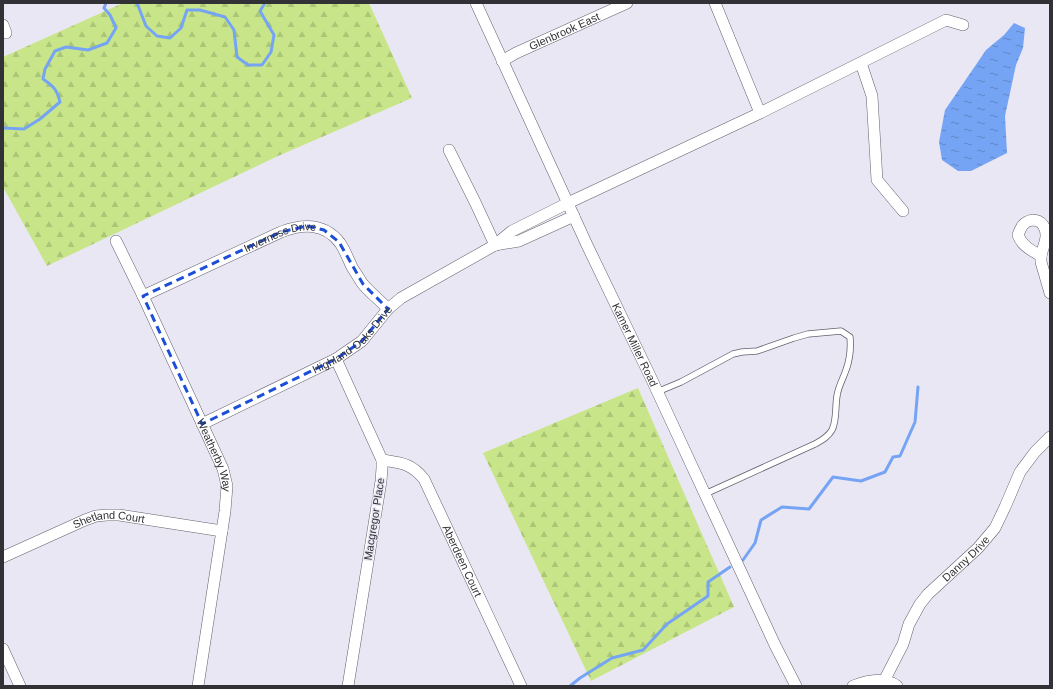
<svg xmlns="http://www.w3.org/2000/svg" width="1053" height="689" font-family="Helvetica,sans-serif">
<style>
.forest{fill:url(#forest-firs)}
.water{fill:url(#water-ripples)}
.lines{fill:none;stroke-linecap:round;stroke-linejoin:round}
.stream{stroke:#76a4f4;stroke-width:3}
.lane-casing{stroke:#63616c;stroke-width:7}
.street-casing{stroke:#63616c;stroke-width:12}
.lane{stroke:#fff;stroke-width:5.5}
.street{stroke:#fff;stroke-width:11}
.marked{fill:none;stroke:#1d4ed8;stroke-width:3;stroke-dasharray:8 5;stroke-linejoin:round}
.labels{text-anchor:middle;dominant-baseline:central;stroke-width:3;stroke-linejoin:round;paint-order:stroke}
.street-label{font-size:11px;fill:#323136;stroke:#eae7f4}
</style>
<defs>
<pattern id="forest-firs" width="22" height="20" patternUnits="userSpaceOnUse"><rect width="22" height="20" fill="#c8e689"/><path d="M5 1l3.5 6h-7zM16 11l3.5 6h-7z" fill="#acc677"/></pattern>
<pattern id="water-ripples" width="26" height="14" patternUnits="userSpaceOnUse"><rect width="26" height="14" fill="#76a4f4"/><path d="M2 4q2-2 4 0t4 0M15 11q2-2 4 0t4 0" fill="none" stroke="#6186c6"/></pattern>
</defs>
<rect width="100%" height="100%" fill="#eae7f4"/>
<g class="forest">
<path d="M123 3H369L412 98 278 156 47 266 3 187V57Z"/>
<path d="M638 388 734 607 591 681 483 453Z"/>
</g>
<path class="water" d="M1014 23 1025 28 1023 48 1016 65 1005 116 1007 153 971 171H958L942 160 939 142 945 110 986 50 1004 35Z"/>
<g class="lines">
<g class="stream">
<path d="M137 3 146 26 157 36 170 38 181 28 187 10H200L225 17 234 30 237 57 248 65H262L271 52 274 35 260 11 265 3"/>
<path d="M3 128 24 129 40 119 60 102C57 89 53 86 43 79L45 69 55 51 66 47 88 50 107 43 116 28 110 15 104 8 106 3"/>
<path d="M743 560 755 543 761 520 782 507 809 509 833 477 861 481 885 472 893 457 900 456 915 422 918 387"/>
<path d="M570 686 580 678 612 658 643 650 667 624 708 596V582L730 567"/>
</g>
<g class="lane-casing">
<path id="lane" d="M657 392 681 382 733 354 742 352 757 351 794 338 808 334 841 331 850 337C851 348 850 359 846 370 843 379 838 387 837 396 835 407 837 420 832 430 828 437 822 440 815 444L705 494"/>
</g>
<g class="street-casing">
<g id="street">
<path id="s1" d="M476 3 587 245 652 380 775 645 796 686"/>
<path d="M715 3 760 113"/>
<path d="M3 25 6 33"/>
<path id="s2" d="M502 61 516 53 627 3"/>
<path d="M861 63 872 96 877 180 903 211"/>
<path d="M449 150 475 202 495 245"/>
<path d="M1032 220C1036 220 1040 221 1043 225 1050 236 1043 245 1041 256 1031 250 1022 246 1018 235 1021 227 1023 222 1032 220Z"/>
<path id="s3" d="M116 241 143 296 223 469 227 486 225 511 198 686"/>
<path d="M495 245 519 241 574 216"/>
<path d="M1041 256V262L1050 293"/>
<path id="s4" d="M143 296 281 232C302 224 324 222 340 243 345 250 348 259 352 267 355 272 359 278 362 283 369 292 380 300 388 309"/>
<path d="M336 359 382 460V468L381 481 348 686"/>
<path id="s5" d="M202 424 336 359 362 341 388 309 401 298 495 245 512 231 568 203 760 113 946 20 963 25"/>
<path id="s6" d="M382 460C401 463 411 463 424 479L521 686"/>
<path id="s7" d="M3 557 85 520 96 516 107 515H119L222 531"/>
<path d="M3 649 20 686"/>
<path id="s8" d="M884 681 903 644 909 624 920 604 928 594 978 548 995 528 1005 507 1020 472 1035 452 1050 437"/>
<path d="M853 686C866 681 884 676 897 686"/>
</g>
</g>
<use href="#lane" class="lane"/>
<use href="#street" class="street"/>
</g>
<path class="marked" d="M307 226 324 230 339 242 363 284 388 309 362 341 336 359 202 424 143 296 281 232Z"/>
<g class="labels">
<g class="street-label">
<text stroke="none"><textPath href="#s2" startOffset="69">Glenbrook East</textPath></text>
<text stroke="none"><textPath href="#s4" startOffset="150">Inverness Drive</textPath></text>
<text stroke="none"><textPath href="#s5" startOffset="174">Highland Oaks Drive</textPath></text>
<text stroke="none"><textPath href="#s1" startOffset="377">Kamer Miller Road</textPath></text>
<text stroke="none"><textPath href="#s3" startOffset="236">Weatherby Way</textPath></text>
<text transform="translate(374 519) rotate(-81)">Macgregor Place</text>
<text stroke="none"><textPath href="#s7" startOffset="114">Shetland Court</textPath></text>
<text stroke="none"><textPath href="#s8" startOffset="150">Danny Drive</textPath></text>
<text stroke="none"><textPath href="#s6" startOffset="138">Aberdeen Court</textPath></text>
</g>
</g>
<rect width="1053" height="689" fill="none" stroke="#323136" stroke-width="8"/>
</svg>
